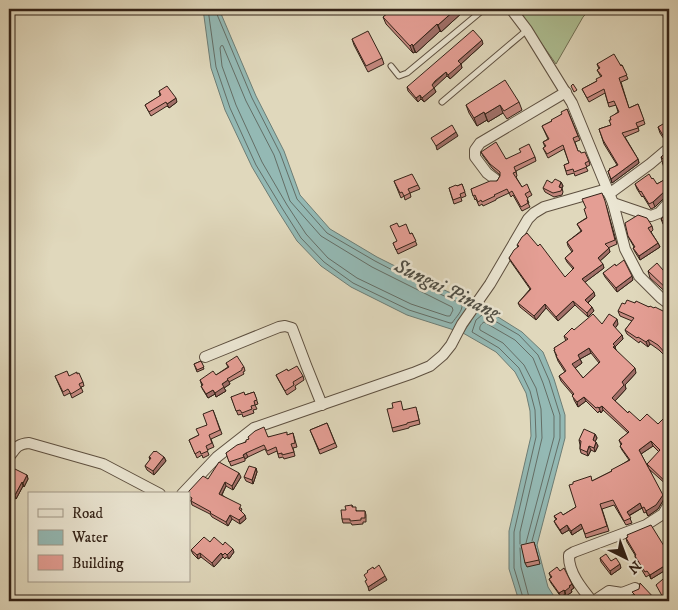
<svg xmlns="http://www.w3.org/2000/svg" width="678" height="610" font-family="'IM FELL DW Pica',serif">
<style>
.green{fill:#aebf93;stroke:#707055}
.water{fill:#94b9b4;stroke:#6d7d75}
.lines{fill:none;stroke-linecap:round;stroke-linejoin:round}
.shore{stroke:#646e66;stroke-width:1}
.lane-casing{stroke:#5e5040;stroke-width:7}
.street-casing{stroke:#5e5040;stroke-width:12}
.lane{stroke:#ebe6d3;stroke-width:5}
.street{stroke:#ebe6d3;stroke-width:10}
.wall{fill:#c4887f;stroke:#332217;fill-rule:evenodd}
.shaded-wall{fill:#a06f68;stroke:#332217}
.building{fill:#e49e94;stroke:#332217;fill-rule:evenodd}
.labels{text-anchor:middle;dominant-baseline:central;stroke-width:5;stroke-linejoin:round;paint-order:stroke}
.water-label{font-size:20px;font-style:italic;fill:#504f46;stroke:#ebe6d3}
</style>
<rect width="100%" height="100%" fill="#e0d8bc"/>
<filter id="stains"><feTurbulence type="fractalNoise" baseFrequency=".004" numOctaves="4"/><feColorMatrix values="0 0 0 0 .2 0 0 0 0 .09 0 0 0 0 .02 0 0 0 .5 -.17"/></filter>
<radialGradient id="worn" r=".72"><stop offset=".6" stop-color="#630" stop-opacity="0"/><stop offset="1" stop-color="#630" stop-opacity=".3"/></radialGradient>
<path class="green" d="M519 9H591L583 17 556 64 518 10Z"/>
<path class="water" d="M203 9H219L256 96 284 151 300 195 330 229 377 257 431 284 471 302 467 310 475 315 479 308 490 312 522 332 543 352 554 379 565 415V438L537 545 548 587 557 601H519L509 569V531L531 436 530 411 526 393 515 372 496 352 463 333 471 321 463 316 454 330 407 315 351 287 321 266 297 241 278 211 252 167 225 110 211 68Z"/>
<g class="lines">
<g class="shore">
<path d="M208 9 216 67 230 108 256 165 282 208 301 238 324 262 353 283 409 310 450 323H452C456 317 463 311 462 304L429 289 375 261 327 233 297 199 280 153 252 98 216 12 215 9"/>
<path d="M223 46 246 101 274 155 290 201 321 236 372 267 452 307 453 310 450 316H447L411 304 357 278 328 258 306 234 287 205 262 162 236 105 222 66 220 48 221 46Z"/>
<path d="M520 544V532L542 438 541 409 536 388 524 365 503 343 480 330C479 327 481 324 484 322L515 340 533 358 543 383 554 416V437L526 543"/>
<path d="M520 548 521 567 530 601"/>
<path d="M524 601 514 568V532L536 437 535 410 530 391 519 368 499 348 472 332 476 320 482 315 488 317 519 335 538 355 549 380 560 415V438L532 541"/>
</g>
<g class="lane-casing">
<g id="lane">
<path d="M391 66 399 76 407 73 484 9"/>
<path d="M442 102 527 30"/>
</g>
</g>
<g class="street-casing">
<g id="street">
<path d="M511 9 527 30 572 103 613 203 625 249 639 276 661 298 669 304"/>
<path d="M495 179 487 173 475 157V150L480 143 566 92"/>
<path d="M609 194 650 164 669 148"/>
<path d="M613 203 651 216 659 213 669 202"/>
<path d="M205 357 279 327 285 326 292 328 306 365 322 405"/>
<path d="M9 457C16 448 17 444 29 443L103 464 160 494"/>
<path d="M182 494 217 457 254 428 413 373 430 366 443 355 451 345 462 324 490 284 528 219 534 213 544 207 607 189"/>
<path d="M592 601C582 589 568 572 569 555L574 552 646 525 663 514 669 504"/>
<path d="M594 601 609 591 622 593 635 588"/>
</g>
</g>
<use href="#lane" class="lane"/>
<use href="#street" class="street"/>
</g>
<g class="wall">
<path d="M393 9H464V11L441 32 440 31 416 53 415 52 413 53 386 24 383 17Z"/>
<path d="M352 39 382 58 384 64 368 72 354 45Z"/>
<path d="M483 44 461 64 462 68 450 79 447 76 436 85 434 88 436 92 424 102 421 99 418 102 408 91 407 87Z"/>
<path d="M597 64 622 65 628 79 621 82 629 108 638 104 645 124 638 127 639 131 625 137 638 159 639 163 612 183 608 171 617 165 604 144 599 129 611 125V120L614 115 618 112 616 105 609 107 605 93 589 102 582 89 597 81 601 77 597 70 599 69Z"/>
<path d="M159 91 177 102 169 108 167 106 151 116 145 105 160 96Z"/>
<path d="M519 102 522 110 507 119 503 113 488 122 487 120 477 126 469 113 466 105Z"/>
<path d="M567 109 580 140 575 142 578 151 589 161 590 165 586 167 588 171 575 176 574 173 567 175 564 165 569 163 564 149 548 158 543 148 545 147 543 142 548 139 542 126 552 121 562 114Z"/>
<path d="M669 122V142H666L660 133 658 127Z"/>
<path d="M669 150V195L666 196 655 207 651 209 643 196 642 197 637 189 635 184 652 179 657 184 668 178 666 173 668 172 664 168 661 157Z"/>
<path d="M481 152 506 159 535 157 536 161 516 171 517 176 516 177 522 187 530 191 532 195 527 198 529 203H528L530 207 522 211 513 195 511 197 509 193 496 199V200L483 206 482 204 479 206 476 199 475 200 471 189 497 181 500 176V175L492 168 483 156Z"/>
<path d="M394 181 418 185 420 189 410 193 411 197 405 200 404 196 401 198Z"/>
<path d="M561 182 563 186 562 188 563 192 562 195 554 197 545 192 543 188 552 183Z"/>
<path d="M462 184 466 196 461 198 462 201 454 204 449 188 457 186Z"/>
<path d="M669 204V231L663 224 661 219 669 212 667 207Z"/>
<path d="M606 205 617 244 608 248 610 252 600 261 604 268 585 282 595 296 588 303 594 311 588 317 575 305 558 321 546 308 536 320 520 307 518 303 530 289 511 262 509 258 518 247 517 245 565 277 573 269 567 262 565 258 572 252 568 246 567 242 581 231 577 224Z"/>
<path d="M652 226 653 230 651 232 658 243 660 247 640 260 635 252 633 248 634 247 630 240 628 236Z"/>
<path d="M399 227 410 234 412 233 417 245 398 254 393 243 397 242Z"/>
<path d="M616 266 633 280 617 292 605 277 603 273Z"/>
<path d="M648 271 669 277V295L650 278Z"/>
<path d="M635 303 649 307 669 314V360L659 350 652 345 650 344 648 347 640 341 639 343 627 334 625 330 632 321 620 316 618 311 625 304Z"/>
<path d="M602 324H618L615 328 622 335 623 339 615 347 616 350 636 373 625 385 626 389 615 401 628 413 640 421 658 424 669 413V487L649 469 664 499 658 509 648 516 646 512 644 513 642 508 629 516 632 523 626 525 614 505 602 509 609 531 586 538 583 528 572 535 569 530 562 534 556 525 554 521 556 520 554 516 563 515 576 507 592 481 612 471 629 460 622 450 620 446 621 445 619 440 628 433 603 410 601 413 599 411 598 413 586 401 578 407 574 400 573 395 561 381 559 376 565 372 558 361 554 350H555L554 348 566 341 564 336 574 330ZM591 353 599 363 583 378 575 368 582 363 580 359ZM653 446 659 452 647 464 648 467 641 454Z"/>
<path d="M201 361 204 369 197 372 194 364Z"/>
<path d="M226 363 244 367 245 371 243 372 244 374 229 382 230 384 224 388 226 391 216 397 215 394 208 398 203 390 201 386H202L200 380 216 375 228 367Z"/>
<path d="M288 371 303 376 304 380 295 386 296 389 287 395 278 379 276 375Z"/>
<path d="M55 376H69L83 382 84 386 81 387 83 392 72 398 70 393 64 396Z"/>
<path d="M254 392 258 404 255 405 257 409 253 410 254 413 243 417 242 414 238 415 231 397 245 395Z"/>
<path d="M213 410 222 434 211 439 214 447 207 450 209 455 203 458 202 455 197 458 189 440 199 435 207 425Z"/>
<path d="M403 410 417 411 420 424 409 427V428L393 432 392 428Z"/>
<path d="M327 423 337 447 320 454 310 430Z"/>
<path d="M293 433 297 447 293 448 295 456 284 459 283 457 279 458 277 451 268 455 265 449 248 457 245 459V461L231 466 226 453 246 442 249 439 287 435Z"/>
<path d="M595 434 597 438 595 441 598 446 595 452 591 450 588 456 581 453 580 449V445L579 440Z"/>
<path d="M149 457H164L166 461 154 475 147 470 145 466 150 460Z"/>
<path d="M256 468 257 472 253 484 246 481 244 477Z"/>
<path d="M9 472 27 475 28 479 24 487 23 486 16 499 9 495Z"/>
<path d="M241 477 233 490 226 486 222 495 242 509 241 511 246 519 240 524 232 519 228 526 212 517 210 514 192 505 191 501 189 500V494L208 479Z"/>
<path d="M352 505 353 507 357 511H365L366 515V522H363V524L352 525 351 523H343L342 519 346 510Z"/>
<path d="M626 538 664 546 669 542V568L651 579 649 575 646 577 636 560 635 556V555L627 542Z"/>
<path d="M210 542 223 545 234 552 229 559 226 557 225 559 223 557 221 559 214 567 201 557 198 559 193 554 191 550Z"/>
<path d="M534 542 540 564 527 567 525 563Z"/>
<path d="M600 558 611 561 621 568 611 575 601 562Z"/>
<path d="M560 571 572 584 574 588 571 590 572 592 566 596 565 594 561 597 551 583 549 579 551 578 549 573Z"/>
</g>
<g class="shaded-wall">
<path d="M456 9H464V11L441 32 438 25Z"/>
<path d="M521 9H527L523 13Z"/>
<path d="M437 24 440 31 416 53 413 46Z"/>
<path d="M482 40 483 44 461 64 462 68 450 79 448 75 458 61Z"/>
<path d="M412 44 415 52 413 53 410 46Z"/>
<path d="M446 72 447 76 434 88 436 92 424 102 422 98 432 85Z"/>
<path d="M420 95 421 99 418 102 416 98Z"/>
<path d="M176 98 177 102 169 108 167 104Z"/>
<path d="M500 105 503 113 488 122 485 114Z"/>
<path d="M484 112 487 120 477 126 474 118Z"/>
<path d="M456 132 458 136 437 150 436 146Z"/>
<path d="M638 159 639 163 612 183 611 179Z"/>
<path d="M561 182 563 186 560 191 559 187Z"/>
<path d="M665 191 666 196 655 207 653 202Z"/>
<path d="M658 243 660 247 640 260 639 256Z"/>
<path d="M609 248 610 252 599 262 598 258Z"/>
<path d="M603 264 604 268 584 283 582 279Z"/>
<path d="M632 276 633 280 617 292 616 288Z"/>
<path d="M594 292 595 296 586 304 585 300Z"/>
<path d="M573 301 575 305 558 321 556 317Z"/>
<path d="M545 304 546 308 536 320 534 316Z"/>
<path d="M592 307 594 311 588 317 587 313Z"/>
<path d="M617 319 618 324 614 330 613 325Z"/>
<path d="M622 335 623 339 615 347 616 350 615 352 613 344Z"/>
<path d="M648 340 650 344 648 347 646 342Z"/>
<path d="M589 348 591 353 580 359 582 363 574 369 572 364 578 355Z"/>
<path d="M635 368 636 373 625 385 626 389 614 402 612 398 622 382Z"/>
<path d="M228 380 230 384 224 388 226 391 216 397 215 393 222 384Z"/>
<path d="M213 390 215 394 208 398 206 394Z"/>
<path d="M584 397 586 401 578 407 577 402Z"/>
<path d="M602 406 603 410 601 413 599 408Z"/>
<path d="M595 434 597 438 594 444 593 440Z"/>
<path d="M651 441 653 446 641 454 639 450Z"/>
<path d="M596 442 598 446 595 452 594 448Z"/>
<path d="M589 446 591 450 588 456 587 452Z"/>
<path d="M246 453 248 457 245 459 243 455Z"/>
<path d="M164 457 166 461 154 475 153 471Z"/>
<path d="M256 468 257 472 253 484 252 480Z"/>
<path d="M239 473 241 477 233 490 232 486Z"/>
<path d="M27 475 28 479 24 487 23 483Z"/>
<path d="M22 482 23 486 16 499 15 495Z"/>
<path d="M225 482 226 486 220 498 219 494Z"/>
<path d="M663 495 664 499 658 509 648 516 646 511Z"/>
<path d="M640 503 642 508 628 516 627 512Z"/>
<path d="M230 515 232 519 228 526 226 522Z"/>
<path d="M245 515 246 519 240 524 239 520Z"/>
<path d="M581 524 583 528 572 535 571 531Z"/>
<path d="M567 525 569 530 562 534 560 530Z"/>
<path d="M233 549 234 552 229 559 227 555Z"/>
<path d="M200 553 201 557 198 559 197 555Z"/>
<path d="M221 553 223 557 214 567 212 563Z"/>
<path d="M669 563V568L651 579 650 575Z"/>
<path d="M620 564 621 568 611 575 610 571Z"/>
<path d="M385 576 387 580 369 591 368 587Z"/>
<path d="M572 584 574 588 571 590 572 592 566 596 565 591Z"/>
<path d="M564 590 565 594 561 597 559 593Z"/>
</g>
<g class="building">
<path d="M393 9H456L438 25 437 24 413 46 412 44 410 46 383 17Z"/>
<path d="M473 30 482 40 458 61 461 64 448 75 446 72 435 81 432 85 434 88 422 98 420 95 416 98 407 87Z"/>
<path d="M368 31 382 58 366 66 352 39Z"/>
<path d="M614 54 621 66 622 65 627 75 619 78 629 108 638 104 644 120 636 123 638 128 622 133 638 159 611 179 608 171 610 170 609 169 618 165 603 140 599 129 611 125 609 120H611L610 117 619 112 614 101 608 103 604 89 587 98 582 89 597 81 596 79 602 76 597 70 600 68 597 64Z"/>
<path d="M505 80 519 102 504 111 500 105 485 114 484 112 474 118 466 105Z"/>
<path d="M573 84 577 90 574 92 571 86Z"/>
<path d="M167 86 176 98 167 104 166 102 149 112 145 105 161 95 159 91Z"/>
<path d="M567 109 578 136 573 138 578 151H580L581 153 585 152 589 161 585 163 587 167 574 172 573 169 566 171 564 165 569 163 563 145 547 154 543 148 546 146 543 142 549 139 542 126 552 121 551 120 562 114 561 112Z"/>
<path d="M668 121 669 122V137H664L658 127Z"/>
<path d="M452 125 456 132 436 146 431 138Z"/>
<path d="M496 142 506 159 521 152 519 149 529 144 535 157 514 167 516 172 513 173 522 187 527 184 530 191 525 194 528 199 527 200 528 203 521 207 512 191 509 193 507 189 494 195 495 196 482 202 481 200 478 202 475 195 473 196 471 189 490 181H497L500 176V172L490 164 481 152Z"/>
<path d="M669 150V171L662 163 665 161 661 157Z"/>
<path d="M412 174 418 185 408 189 410 193 404 196 402 192 400 193 394 181Z"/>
<path d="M649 174 652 179 653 178 657 184 669 177V191H665L653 202 649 204 641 191 640 192 635 184Z"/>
<path d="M555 179 561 182 559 187 562 188 561 191 553 193 543 188 547 180 552 183Z"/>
<path d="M462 184 465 192 460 194 461 197 453 200 449 188 456 185 457 186Z"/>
<path d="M602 193 605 201 615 240 605 244 609 248 598 258 603 264 582 279 594 292 585 300 592 307 587 313 573 301 556 317 545 304 534 316 518 303 531 289 509 258 514 250 519 246 517 245 522 237 527 233 538 246 540 244 565 277 574 268 565 258 573 251 567 242 582 231 577 224 587 218 584 209 586 208 582 199Z"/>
<path d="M669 212V228L661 219Z"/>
<path d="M638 215 647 218 652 226 648 228 658 243 639 256 633 248 635 247 628 236 625 223Z"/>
<path d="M397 223 399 227 406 224 410 234 412 233 416 241 396 250 393 243 397 241 390 226Z"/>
<path d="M624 260 632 276 616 288 603 273 615 264 616 266Z"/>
<path d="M657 263 669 277V291L648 271Z"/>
<path d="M627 300 635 303 636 301 649 307 650 306 654 308 655 307 669 314V357L667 355 658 345 650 340H648L646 342 638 337 637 338 625 330 634 318 618 311 622 303 625 304Z"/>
<path d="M593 314 602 324 609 314 617 319 613 325 622 335 613 344 615 346 613 347 635 368 622 382 624 385 612 398 628 413 629 411 640 421 647 414 658 424 669 413V485L647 464 660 450 651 441 639 450 663 495 656 505 646 511 644 507 642 508 640 503 627 512 631 518 624 521 613 500 600 504 607 526 585 534 581 524 571 531 567 525 560 530 554 521 557 519 554 516 561 512 563 515 576 507 569 485 573 484V482L591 476 592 481 612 471 611 470 630 460 620 446 622 444 619 440 629 432 602 406 599 408 598 407 596 408 584 397 577 402 572 396 574 394 559 376 566 371 556 356H557L554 350H555L554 348 568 339 564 336 572 328 574 330ZM589 348 600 362 583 378 572 364 580 359 578 355Z"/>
<path d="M237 356 244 367 242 368V370L227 379 228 380 222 384 224 387 215 393 213 390 206 394 201 386 203 385 200 380 213 371 216 375 229 367 226 363Z"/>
<path d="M201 361 204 367 197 370 194 364Z"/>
<path d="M297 366 303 376 293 382 294 385 285 391 276 375 287 369 288 371Z"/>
<path d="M67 371 69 376 77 372V374L79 373 83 382 79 384 81 388 71 394 68 389 63 392 55 376Z"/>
<path d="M244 392 245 395 254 392 257 400 254 401 255 405 251 406 252 409 242 413 240 410 236 411 231 397Z"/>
<path d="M401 401 403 410 416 407 419 420 407 423V424L392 428 387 409 393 408 392 403Z"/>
<path d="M213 410 220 430 209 435 212 443 206 446 208 451 201 454 200 451 195 454 189 440 199 435 196 429 207 425 203 414Z"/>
<path d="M327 423 335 443 319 450 310 430Z"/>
<path d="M264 427 268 437 287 432V435L293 433 295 443 291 444 294 452 282 455V453L278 454 276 447 267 451 264 445 246 453 243 455 244 457 229 462 226 453 237 445 246 442V440L249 439 248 437 255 431Z"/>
<path d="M584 429 595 434 593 440 596 442 594 448 589 446 587 452 580 449 581 441 579 440Z"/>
<path d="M154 451 155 452 156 451 164 457 153 471 145 466 151 458 149 457Z"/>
<path d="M219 462 239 473 232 486 225 482 219 494 241 505 239 509 245 515 239 520 230 515 226 522 210 513 211 512 191 501 192 498 189 496V494H188L189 491 203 476 208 479Z"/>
<path d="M249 466 256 468 252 480 244 477Z"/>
<path d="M11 467 27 475 23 483 22 482 15 495 9 492V472Z"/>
<path d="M352 505V507H356V511H365V518H361V520L350 521V519H342L341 510H346L345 506Z"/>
<path d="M651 525 664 546 669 542V563L650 575 647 571 645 572 635 556 636 555 626 538 628 537 627 535Z"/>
<path d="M204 537 210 542 214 537 223 545 225 542 233 549 227 555 225 553 223 555 221 553 219 555 212 563 200 553 197 555 191 550Z"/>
<path d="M534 542 539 560 525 563 521 545Z"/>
<path d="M606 554 611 561 616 558 620 564 610 571 600 558Z"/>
<path d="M379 565 385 576 368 587 365 581 367 580 364 575 368 572 367 571 373 567 374 569Z"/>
<path d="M557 567 560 571 564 568 572 584 569 586 570 587 565 591 564 590 559 593 549 579 552 577 549 573Z"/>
<path d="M669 574V601H665L656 585Z"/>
<path d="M640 583 657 601H634L638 598 632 592 639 589Z"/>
</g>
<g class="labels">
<g class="water-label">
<text transform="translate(447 290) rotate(26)">Sungai Pinang</text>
</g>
</g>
<rect width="678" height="610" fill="none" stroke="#e0d8bc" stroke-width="30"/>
<rect x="10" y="10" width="658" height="590" fill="none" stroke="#332217" stroke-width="2.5"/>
<rect x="15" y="15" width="648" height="580" fill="none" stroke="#332217"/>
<rect x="28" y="492" width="162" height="90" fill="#ebe6d3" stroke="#a19888"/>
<rect x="38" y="509" width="25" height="8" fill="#ebe6d3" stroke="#a19888"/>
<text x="72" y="518" font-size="15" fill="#332217">Road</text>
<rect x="38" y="530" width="25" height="15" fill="#94b9b4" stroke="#a19888"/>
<text x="72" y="542" font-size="15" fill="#332217">Water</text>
<rect x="38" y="555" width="25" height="15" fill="#e49e94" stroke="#a19888"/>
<text x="72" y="568" font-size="15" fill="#332217">Building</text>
<g transform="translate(626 558) rotate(138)" stroke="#ebe6d3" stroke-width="4" paint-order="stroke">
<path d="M0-4L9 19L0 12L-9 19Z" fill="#332217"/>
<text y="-8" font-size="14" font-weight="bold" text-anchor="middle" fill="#332217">N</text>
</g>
<rect width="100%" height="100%" filter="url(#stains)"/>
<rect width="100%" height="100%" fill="url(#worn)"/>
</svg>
